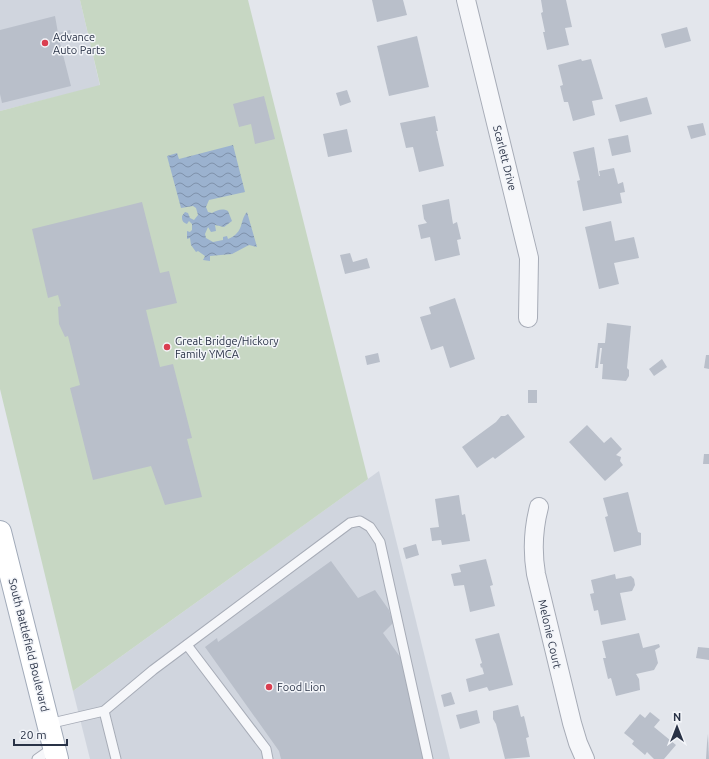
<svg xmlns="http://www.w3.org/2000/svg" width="709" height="759" font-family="Ubuntu,sans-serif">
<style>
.built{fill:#d0d5de}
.green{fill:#c7d7c3}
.water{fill:url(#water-waves)}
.building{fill:#b9bfca}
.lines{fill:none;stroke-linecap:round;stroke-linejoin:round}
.service-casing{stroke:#a7acb7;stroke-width:11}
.minor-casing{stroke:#a7acb7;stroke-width:20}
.primary-casing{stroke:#a1aab9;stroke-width:24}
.service{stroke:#f6f7fa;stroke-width:9}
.minor{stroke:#f6f7fa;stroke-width:18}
.primary{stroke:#fff;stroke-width:22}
.poi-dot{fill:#da3e50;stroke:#f3f5f9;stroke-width:1.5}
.labels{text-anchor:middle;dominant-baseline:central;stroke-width:3;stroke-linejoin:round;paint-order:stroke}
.poi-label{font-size:11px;fill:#293246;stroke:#f3f5f9;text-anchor:start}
.street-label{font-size:11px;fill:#293246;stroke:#f3f5f9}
</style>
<defs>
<pattern id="water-waves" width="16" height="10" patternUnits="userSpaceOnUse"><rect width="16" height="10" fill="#9bb2cf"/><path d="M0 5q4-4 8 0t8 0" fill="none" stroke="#7e91aa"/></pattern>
</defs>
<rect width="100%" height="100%" fill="#e3e6ec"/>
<g class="built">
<path d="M0 0H80L100 86 0 111Z"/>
<path d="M379 471 450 759H90L73 691Z"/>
</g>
<path class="green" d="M80 0H248L368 479 73 691 0 389V111L100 85Z"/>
<path class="water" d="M233 145 245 192 209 200 206 207 208 212 212 213C218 210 222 208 228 211L232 221 224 227 215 225 216 231 211 232 208 227 205 234 206 238 213 242 223 240V237L227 236 228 239C245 232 239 221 247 212L257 247 249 245 232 254 210 256V261L203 260 205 256 198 251 196 252 191 245 190 238 187 239V231L190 232 192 230V224L189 221 187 224C182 222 182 220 182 216L185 212 188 213 190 218 194 220 198 215 196 208 193 206 181 208 167 156 177 153 179 159Z"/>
<g class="building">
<path d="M372 0H403L407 15 377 22Z"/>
<path d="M541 0H566L572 27 565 28 569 45 547 50 543 32H545L541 13 543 12Z"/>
<path d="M55 16 58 33 70 30 73 40 60 43 71 86 2 103 0 94V30Z"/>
<path d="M687 27 691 41 665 48 661 34Z"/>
<path d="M417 36 429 87 389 96 377 46Z"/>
<path d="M581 59 582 61 591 59 603 99 592 101 595 115 573 121 568 102H564L560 86 563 85 558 65Z"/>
<path d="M347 90 351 102 340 106 336 93Z"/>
<path d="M264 96 275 139 255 144 251 124 239 127 233 104Z"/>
<path d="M647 97 652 114 620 122 615 105Z"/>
<path d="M435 116 438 131H436L444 166 419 172 413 147 406 148 400 123Z"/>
<path d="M703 123 706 135 691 139 687 126Z"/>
<path d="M347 129 352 152 328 157 323 134Z"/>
<path d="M628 135 631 152 612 156 608 139Z"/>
<path d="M594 147 599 176H600L599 171 614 168 618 184 623 182 625 192 620 193 622 203 583 211 577 181 580 180 573 152Z"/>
<path d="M449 199 453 224 457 222 461 239 457 240 460 255 435 261 430 237 421 239 418 225 427 223 424 219 422 205Z"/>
<path d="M142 202 160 273 169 271 177 303 146 310 160 367 173 364 192 438 187 439 202 497 165 505 151 466 93 480 70 388 80 385 68 336 65 337 59 324 58 307 61 306 58 295 48 298 32 229Z"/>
<path d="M611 221 615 241 634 237 639 258 614 263 619 284 599 289 585 227Z"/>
<path d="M350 253 353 262 367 258 370 268 345 274 340 255Z"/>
<path d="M455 298 475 359 450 368 443 346 431 350 420 317 431 314 429 307Z"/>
<path d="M607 323 631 326 627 368 629 370V376L626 381 602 379 603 364H600L602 348H600L598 368H595L598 343H605Z"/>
<path d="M378 353 380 362 367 365 365 356Z"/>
<path d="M706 355H709V369L704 368Z"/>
<path d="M662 359 667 367 654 376 649 369Z"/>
<rect x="528" y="390" width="9" height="13"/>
<path d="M508 414 525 437 495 459 493 457 477 468 462 447 496 422 501 416H505Z"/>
<path d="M587 425 604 443 611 437 622 449 616 455 621 457 620 461 623 465 605 481 569 442Z"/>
<path d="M704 454H709V464H703Z"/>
<path d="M628 492 638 532 641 533V545L614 552 605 517 608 516 603 498Z"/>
<path d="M459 495 462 515 465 514 470 541 442 545 441 540 432 541 430 528 439 527 435 499Z"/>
<path d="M416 544 419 555 406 559 403 548Z"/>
<path d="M486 559 493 585 490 586 495 606 470 612 464 585 454 586 451 574 461 572 459 565Z"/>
<path d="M331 561 358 598 375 590 389 610 393 623 383 633 403 661 428 759H281L279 751 205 647 217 638 218 642Z"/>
<path d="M615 574 616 579 631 576 634 579 635 585 632 591 620 593 626 620 601 625 598 610 594 611 590 594 594 593 591 580Z"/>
<path d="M499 633 513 685 489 691 487 687 469 692 466 679 484 674 482 667 481 668 480 664 482 663 475 639Z"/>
<path d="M639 633 643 648 659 644 660 647 655 650 658 663 654 670 636 674 639 679 640 690 616 696 611 678 608 679 603 658H606L602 641Z"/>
<path d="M698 647 709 648V660L696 658Z"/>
<path d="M451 692 455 704 444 707 441 695Z"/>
<path d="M518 705 521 717 524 716 529 737 526 738 530 757 505 759 496 724 493 719V711Z"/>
<path d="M477 710 480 723 460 729 456 715Z"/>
<path d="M650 712 660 720 654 727 676 745 664 759H654L647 752 645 755 632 744 634 741 624 733 640 714 645 718Z"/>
<path d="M708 734 709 759H706L707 743Z"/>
</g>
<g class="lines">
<g class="service-casing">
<g id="service">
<path d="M187 645 266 749 268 759"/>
<path d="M104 711 116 759"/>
<path d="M48 724 104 711 153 670 350 523 360 521 370 527 380 542 428 759"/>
<path d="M37 759 54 747"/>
</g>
</g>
<g class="minor-casing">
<g id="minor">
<path d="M466 0 529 258 528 318"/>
<path d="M539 507C533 530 532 550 536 574L572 723 578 743 585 759"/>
</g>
</g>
<g class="primary-casing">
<path id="primary" d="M0 532 57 759"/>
</g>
<use href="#service" class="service"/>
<use href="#minor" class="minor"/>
<use href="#primary" class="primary"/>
</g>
<g class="poi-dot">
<circle cx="45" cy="43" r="4"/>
<circle cx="167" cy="347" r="4"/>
<circle cx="269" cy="687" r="4"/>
</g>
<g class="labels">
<g class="poi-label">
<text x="53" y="37">Advance<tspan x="53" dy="13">Auto Parts</tspan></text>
<text x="175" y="341">Great Bridge/Hickory<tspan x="175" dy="13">Family YMCA</tspan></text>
<text x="277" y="687">Food Lion</text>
</g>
<g class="street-label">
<text transform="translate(505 158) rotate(76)">Scarlett Drive</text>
<text transform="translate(550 634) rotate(77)">Melonie Court</text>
<text transform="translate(29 645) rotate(76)">South Battlefield Boulevard</text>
</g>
</g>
<g transform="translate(677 727)" stroke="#f3f5f9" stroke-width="3" paint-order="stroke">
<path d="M0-3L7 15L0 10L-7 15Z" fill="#293246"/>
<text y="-6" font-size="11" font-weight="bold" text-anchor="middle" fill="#293246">N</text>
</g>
<path d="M14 739v6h53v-6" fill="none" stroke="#293246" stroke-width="2"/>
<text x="20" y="739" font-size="12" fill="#293246" stroke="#f3f5f9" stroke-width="3" paint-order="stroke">20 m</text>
</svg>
